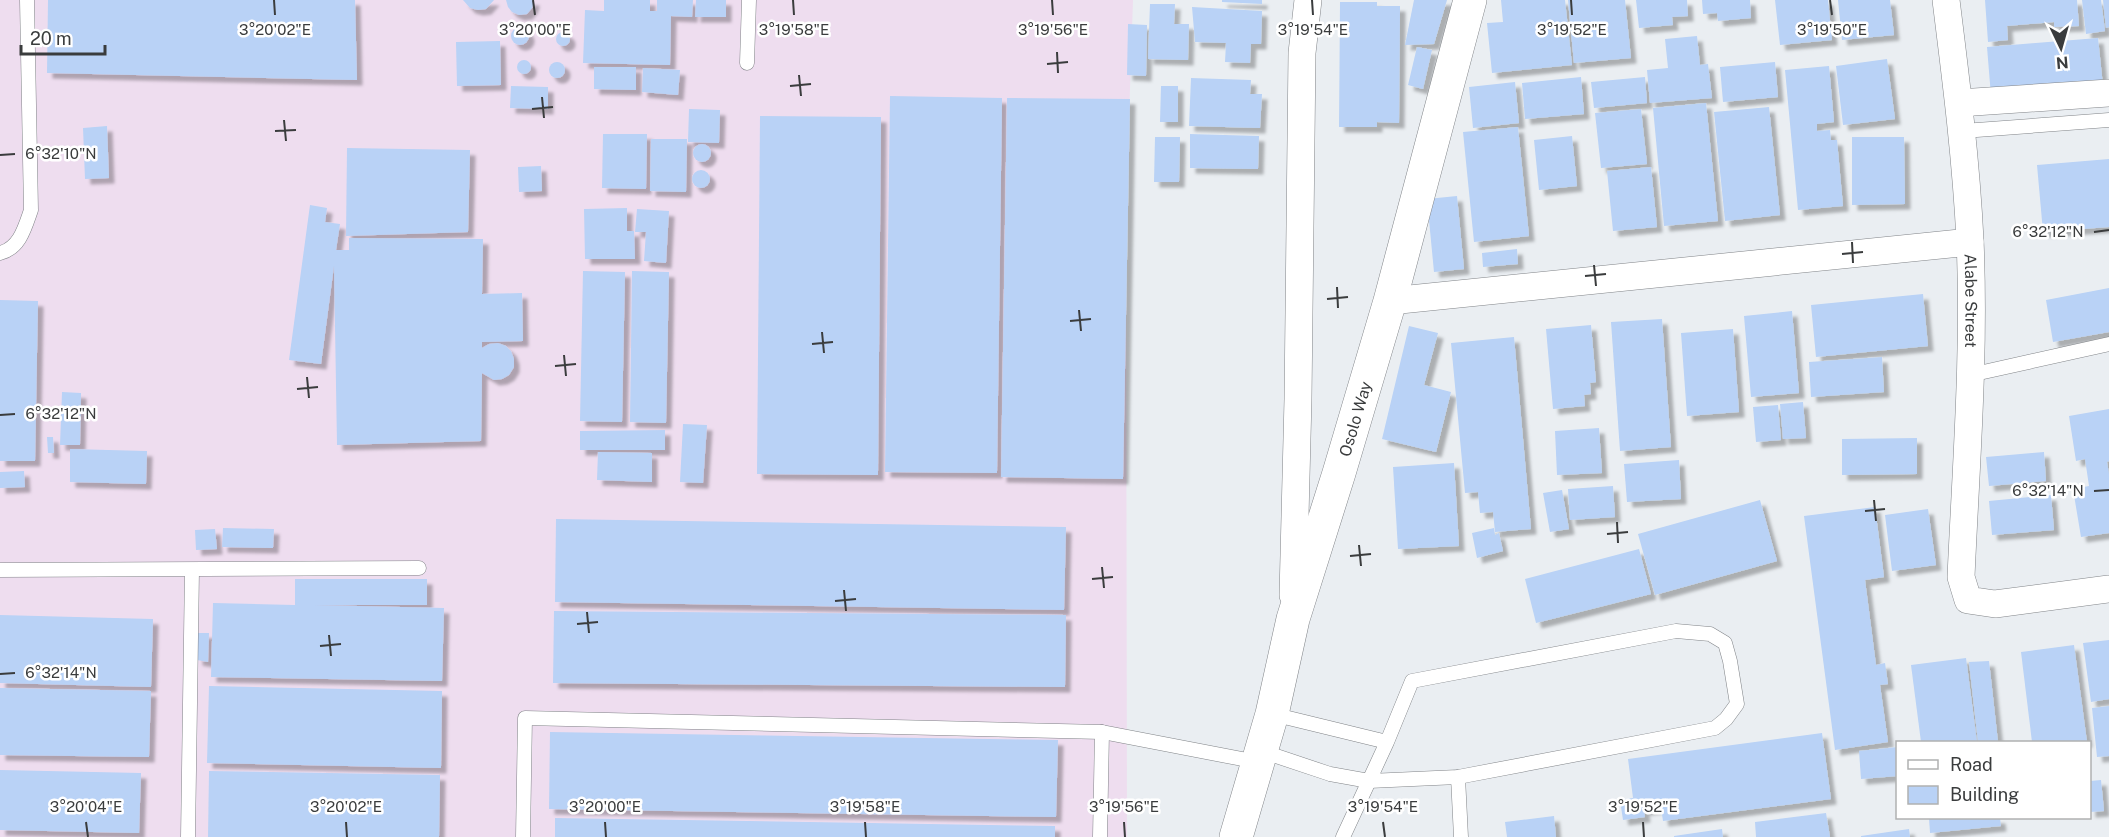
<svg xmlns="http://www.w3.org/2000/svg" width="2109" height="837" font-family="'Public Sans',sans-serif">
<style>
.industrial{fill:#eeddef}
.building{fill:#b9d2f6;filter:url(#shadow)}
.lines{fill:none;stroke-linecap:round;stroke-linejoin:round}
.service-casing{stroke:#818488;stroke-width:15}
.minor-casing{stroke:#818488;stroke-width:28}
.secondary-casing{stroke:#818488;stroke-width:34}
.service{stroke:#fff;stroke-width:14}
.minor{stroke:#fff;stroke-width:27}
.secondary{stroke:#fff;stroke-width:33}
.ticks{fill:none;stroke:#3a3c3d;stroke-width:2}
.labels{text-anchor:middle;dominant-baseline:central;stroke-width:5;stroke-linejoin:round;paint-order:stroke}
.street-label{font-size:16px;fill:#3a3c3d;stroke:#fff}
.ticks-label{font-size:15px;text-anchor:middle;fill:#3a3c3d;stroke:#fff;stroke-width:5;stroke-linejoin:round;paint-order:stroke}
</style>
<defs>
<filter id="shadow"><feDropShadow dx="5.5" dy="5.5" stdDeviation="1.5" flood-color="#0004"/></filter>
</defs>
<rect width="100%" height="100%" fill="#eaeef2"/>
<path class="industrial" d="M0 0H1133L1126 207 1127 837H0Z"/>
<g class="building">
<path d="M48 0H355L357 80 47 73Z"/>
<path d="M463 0H494L486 9 478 10 470 8Z"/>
<path d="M506 0H534V2L532 8 527 14 519 15 512 12 508 7Z"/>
<path d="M604 0H650V11H657V0H693L692 17 671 16 670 65 583 63 585 10 604 11Z"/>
<path d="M696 0H726V17H695Z"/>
<path d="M1222 0H1262V4L1222 2Z"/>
<path d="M1414 0H1447L1434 44 1405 45Z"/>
<path d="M1501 0H1565L1572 65 1492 73 1487 23 1503 22Z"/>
<path d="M1568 0H1625L1631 58 1574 63Z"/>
<path d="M1636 0H1687L1688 16 1672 17 1673 25 1639 28Z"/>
<path d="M1702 0H1750L1751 18 1718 21 1717 13 1703 14Z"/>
<path d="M1775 0H1828L1832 40 1780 45Z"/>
<path d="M1838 0H1890L1894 35 1842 40Z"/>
<path d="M1985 0H2077L2079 26 2054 27V22L2007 26 2008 40 1988 42Z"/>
<path d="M2082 0H2101L2105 31 2086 34Z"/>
<path d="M2103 0H2109V27L2106 28Z"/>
<path d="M1340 2H1377V6H1400L1399 123 1377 122V127H1339Z"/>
<path d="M1150 4H1175L1174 24H1189L1188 60 1148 59Z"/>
<path d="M1192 7 1262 11 1261 44H1251L1250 63 1225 62 1226 43 1195 42Z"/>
<path d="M1128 24 1147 25 1146 76 1127 75Z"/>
<circle cx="520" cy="36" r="9"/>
<circle cx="563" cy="39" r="7"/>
<path d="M1697 36 1700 65 1708 64 1712 98 1650 103 1647 70 1668 68 1665 39Z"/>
<path d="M2098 38 2103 86 1991 96 1987 47Z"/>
<path d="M500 41 501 85 457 86 456 42Z"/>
<path d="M1417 47 1432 50 1423 89 1408 85Z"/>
<path d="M1887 59 1895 119 1843 125 1836 66Z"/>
<circle cx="524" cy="67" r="7"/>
<path d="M1775 62 1778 97 1723 102 1720 67Z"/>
<circle cx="557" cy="70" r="8"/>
<path d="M1829 66 1834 122 1817 124V131L1830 130 1831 140H1837L1843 206 1798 210 1785 70Z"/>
<path d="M594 67H636V90L594 89Z"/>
<path d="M643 68 680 70 678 95 642 92Z"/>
<path d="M1581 77 1584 114 1525 119 1522 83Z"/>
<path d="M1645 77 1647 103 1594 108 1591 82Z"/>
<path d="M1191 78 1251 80 1250 94H1262L1260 128 1189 126Z"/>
<path d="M1515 82 1519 123 1473 128 1469 87Z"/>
<path d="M511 86 548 87V109L510 108Z"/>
<path d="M1161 86H1178V122H1160Z"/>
<path d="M890 96 1002 98 997 473 885 472Z"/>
<path d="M1007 98 1130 99 1123 479 1001 477Z"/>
<path d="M1706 103 1718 221 1664 226 1653 108Z"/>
<path d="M1769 107 1780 215 1725 221 1714 112Z"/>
<path d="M689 109 720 110 719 143 688 142Z"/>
<path d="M1641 109 1647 164 1601 168 1595 113Z"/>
<path d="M760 116 881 117 878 475 757 474Z"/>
<path d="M107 126 109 178 85 179 83 128Z"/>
<path d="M1518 127 1529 236 1474 242 1463 132Z"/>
<path d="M603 134H647L646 189 602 188Z"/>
<path d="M1190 134 1259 136 1258 169 1190 168Z"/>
<path d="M1572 136 1577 186 1539 190 1534 140Z"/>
<path d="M1155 137H1180L1179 182H1154Z"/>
<path d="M1852 137H1904L1905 204 1852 205Z"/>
<path d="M651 139H687L686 192 650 191Z"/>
<circle cx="702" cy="153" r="9"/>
<path d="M347 148 470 150 468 232 346 236Z"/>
<path d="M2109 159V227L2043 232 2037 165Z"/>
<path d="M541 166 542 191 519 192 518 167Z"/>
<path d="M1651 167 1657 227 1613 231 1607 171Z"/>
<circle cx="701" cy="179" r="9"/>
<path d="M1457 196 1464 269 1434 272 1427 199Z"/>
<path d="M310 205 327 208 325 222 340 224 336 250H349V238L483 239 482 294 522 293 523 341 482 342V348L489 344 498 343 506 346 511 351 514 359V367L509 375 502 379 494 380 482 373 481 441 337 445 334 266 321 364 289 360Z"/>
<path d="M627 208V231H634L635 259H585L584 209Z"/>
<path d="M637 209 669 211 666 263 644 261 646 232H635Z"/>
<path d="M1517 249 1518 264 1483 267 1482 253Z"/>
<path d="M583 271 625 272 622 422 580 421Z"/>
<path d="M632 271 669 272 666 423 630 422Z"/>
<path d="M2109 288V332L2053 342 2046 300Z"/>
<path d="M1923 294 1928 346 1816 357 1811 305Z"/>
<path d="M0 300 38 301 35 461H0Z"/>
<path d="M1792 311 1799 393 1751 397 1744 316Z"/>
<path d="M1662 319 1671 447 1620 451 1611 322Z"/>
<path d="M1591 325 1596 382 1590 383 1591 394 1584 395 1585 406 1553 409 1546 329Z"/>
<path d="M1409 326 1438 333 1424 385 1451 392 1436 452 1382 439Z"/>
<path d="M1733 329 1739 412 1687 416 1681 333Z"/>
<path d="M1514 337 1531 529 1495 532 1493 512 1480 513 1478 492 1465 493 1451 343Z"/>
<path d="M1882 357 1884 392 1811 397 1809 362Z"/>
<path d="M62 392 81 393 80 445H60Z"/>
<path d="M1803 402 1806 438 1783 439 1780 404Z"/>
<path d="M1778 405 1781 440 1756 442 1753 407Z"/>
<path d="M2109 409V461L2107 462 2109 474V533L2081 537 2073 489 2089 486 2085 459 2076 461 2069 416Z"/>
<path d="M683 424 707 425 703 483 680 482Z"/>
<path d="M1599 428 1602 473 1557 475 1555 431Z"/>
<path d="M665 430V450H580V431Z"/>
<path d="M47 437H53L54 453H48Z"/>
<path d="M1917 438V474L1842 475V439Z"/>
<path d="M70 449 147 451 146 484 70 482Z"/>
<path d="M598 452 652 453V482L597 480Z"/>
<path d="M2044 452 2046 481 1989 486 1986 457Z"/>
<path d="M1679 460 1681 499 1627 502 1624 464Z"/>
<path d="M1454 463 1459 546 1398 549 1393 467Z"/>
<path d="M24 471 25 487 0 488V472Z"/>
<path d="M1613 486 1615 517 1570 520 1568 489Z"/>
<path d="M1562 490 1569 529 1550 532 1543 493Z"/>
<path d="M2051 495 2054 530 1992 535 1989 501Z"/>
<path d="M1760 500 1777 561 1655 595 1638 534Z"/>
<path d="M1875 507 1884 577 1865 580 1876 665 1885 663 1888 684 1880 685 1888 742 1835 750 1804 516Z"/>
<path d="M1928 509 1936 565 1892 571 1885 515Z"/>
<path d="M556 519 1066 527 1064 610 555 602Z"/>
<path d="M223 528 274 529 273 548 222 547Z"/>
<path d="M1494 528 1495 535 1499 533 1503 551 1477 558 1472 533Z"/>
<path d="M215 529 217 549 196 550 195 530Z"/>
<path d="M1639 549 1651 594 1536 623 1525 579Z"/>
<path d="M295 579H427V605H315L444 608 442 681 211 677 213 603 295 605Z"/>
<path d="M554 611 1066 615 1065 687 553 683Z"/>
<path d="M0 615 153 619 151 687 0 683Z"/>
<path d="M198 633H209L208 662 197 660Z"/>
<path d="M2109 640V699L2091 702 2083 643Z"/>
<path d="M2074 645 2087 742H2032L2021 652Z"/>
<path d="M1966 658 1977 742H1921L1911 665Z"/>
<path d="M1989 661 1998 742H1978L1969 662Z"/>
<path d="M209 686 442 691 441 768 207 763Z"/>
<path d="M0 688 151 691 149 757 0 755Z"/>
<path d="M2109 706V756L2097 757 2092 708Z"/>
<path d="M550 732 1058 740 1056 817 549 809Z"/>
<path d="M1822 733 1831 799 1663 821 1661 808 1644 810 1645 817 1623 820 1620 800 1633 798 1628 759Z"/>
<path d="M1898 747V776L1861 779 1859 751Z"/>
<path d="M0 770 141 773 139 833 0 830Z"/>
<path d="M209 771 440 775 439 837H208Z"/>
<path d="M2101 780 2104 811 2090 812V781Z"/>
<path d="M1826 813 1830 837H1756L1755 822Z"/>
<path d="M1554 816 1556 837H1507L1505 822Z"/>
<path d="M555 818 1055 826V837H555Z"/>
<path d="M1929 818H2000L2001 826 1930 833Z"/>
<path d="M1722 829 1723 837H1674V836Z"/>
<path d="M1909 829 1910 837H1861V836Z"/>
</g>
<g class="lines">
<g class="service-casing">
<g id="service">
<path d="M747 63 749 0"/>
<path d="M1963 131 2109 120"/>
<path d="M0 253C20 248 25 227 31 210L27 0"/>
<path d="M1970 375 2109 344"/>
<path d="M0 570 419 568"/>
<path d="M1272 714 1387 742 1412 681 1676 631 1710 634 1725 643 1730 661 1737 704 1726 719 1715 728 1458 777 1369 781 1387 742"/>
<path d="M1261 751 1330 774 1369 781 1343 837"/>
<path d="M1458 777 1461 837"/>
<path d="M188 837 192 570"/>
<path d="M523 837 525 718 1102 732 1258 762"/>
<path d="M1100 837 1102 732"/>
</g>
</g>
<g class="minor-casing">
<g id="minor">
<path id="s1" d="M1946 0C1956 80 1966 159 1970 240 1975 352 1966 465 1961 577L1968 600 1995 604 2109 589"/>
<path d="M1959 103 2109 93"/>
<path d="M1390 301 1970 242"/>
<path d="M1293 595 1298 399 1302 53 1308 0"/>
</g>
</g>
<g class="secondary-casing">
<g id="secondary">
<path id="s2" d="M1236 837 1272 714 1293 619 1339 473 1390 301 1470 0"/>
</g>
</g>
<use href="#service" class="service"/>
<use href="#minor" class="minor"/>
<use href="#secondary" class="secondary"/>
</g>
<path class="ticks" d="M274 0 275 15M533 0 535 15M793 0 794 15M1052 0 1053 15M1312 0 1313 15M1571 0 1572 15M1830 0 1832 15M1057 52 1058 73M1047 64 1068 62M799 75 801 96M790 86 811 84M542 97 544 118M532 109 553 107M284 120 286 141M275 131 296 130M0 155 15 154M2094 232 2109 230M1852 242 1853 263M1842 254 1863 252M1594 265 1596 286M1585 276 1606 274M1337 287 1338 308M1327 299 1348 297M1079 310 1081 331M1070 321 1091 319M822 332 824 353M812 344 833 342M564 355 566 376M555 366 576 364M307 377 309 398M297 389 318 387M0 415 15 414M2094 491 2109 490M1874 500 1876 521M1865 511 1885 509M1617 522 1618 543M1607 534 1628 532M1359 545 1361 566M1350 556 1371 554M1102 567 1104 588M1092 579 1113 577M844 590 846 611M835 601 856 599M587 612 589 633M577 624 598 622M329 635 331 656M320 646 341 644M0 674 15 673M86 822 88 837M346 822 347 837M605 822 606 837M865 822 866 837M1124 822 1125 837M1383 822 1385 837M1643 822 1644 837"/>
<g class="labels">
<g class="street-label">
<text stroke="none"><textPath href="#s1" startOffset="302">Alabe Street</textPath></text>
<text stroke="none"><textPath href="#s2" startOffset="435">Osolo Way</textPath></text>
</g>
</g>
<g class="ticks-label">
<text x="275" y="35">3°20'02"E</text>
<text x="535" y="35">3°20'00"E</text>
<text x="794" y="35">3°19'58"E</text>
<text x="1053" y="35">3°19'56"E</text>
<text x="1313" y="35">3°19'54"E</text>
<text x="1572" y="35">3°19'52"E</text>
<text x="1832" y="35">3°19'50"E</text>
<text x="61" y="159">6°32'10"N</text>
<text x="2048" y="237">6°32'12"N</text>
<text x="61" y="419">6°32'12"N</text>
<text x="2048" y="496">6°32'14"N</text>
<text x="61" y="678">6°32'14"N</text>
<text x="86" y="812">3°20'04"E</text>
<text x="346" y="812">3°20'02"E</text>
<text x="605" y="812">3°20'00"E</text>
<text x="865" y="812">3°19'58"E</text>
<text x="1124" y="812">3°19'56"E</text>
<text x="1383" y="812">3°19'54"E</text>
<text x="1643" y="812">3°19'52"E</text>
</g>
<rect x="1896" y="741" width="195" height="78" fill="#ffffff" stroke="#b0b1b1" stroke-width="1.5"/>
<rect x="1908" y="760" width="30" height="9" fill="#ffffff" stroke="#b0b1b1" stroke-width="1.5"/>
<text x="1950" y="771" font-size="18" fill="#3a3c3d">Road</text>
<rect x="1908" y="786" width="30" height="18" fill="#b9d2f6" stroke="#b0b1b1" stroke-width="1.5"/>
<text x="1950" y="801" font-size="18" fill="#3a3c3d">Building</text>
<g transform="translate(2061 48) rotate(175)" stroke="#ffffff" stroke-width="4.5" paint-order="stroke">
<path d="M0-4.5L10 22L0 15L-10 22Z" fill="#3a3c3d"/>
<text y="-9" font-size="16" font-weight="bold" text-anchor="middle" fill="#3a3c3d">N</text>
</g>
<path d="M21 45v9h84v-9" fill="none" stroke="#3a3c3d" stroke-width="3"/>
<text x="30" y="45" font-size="18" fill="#3a3c3d" stroke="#ffffff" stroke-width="4.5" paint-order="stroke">20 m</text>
</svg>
